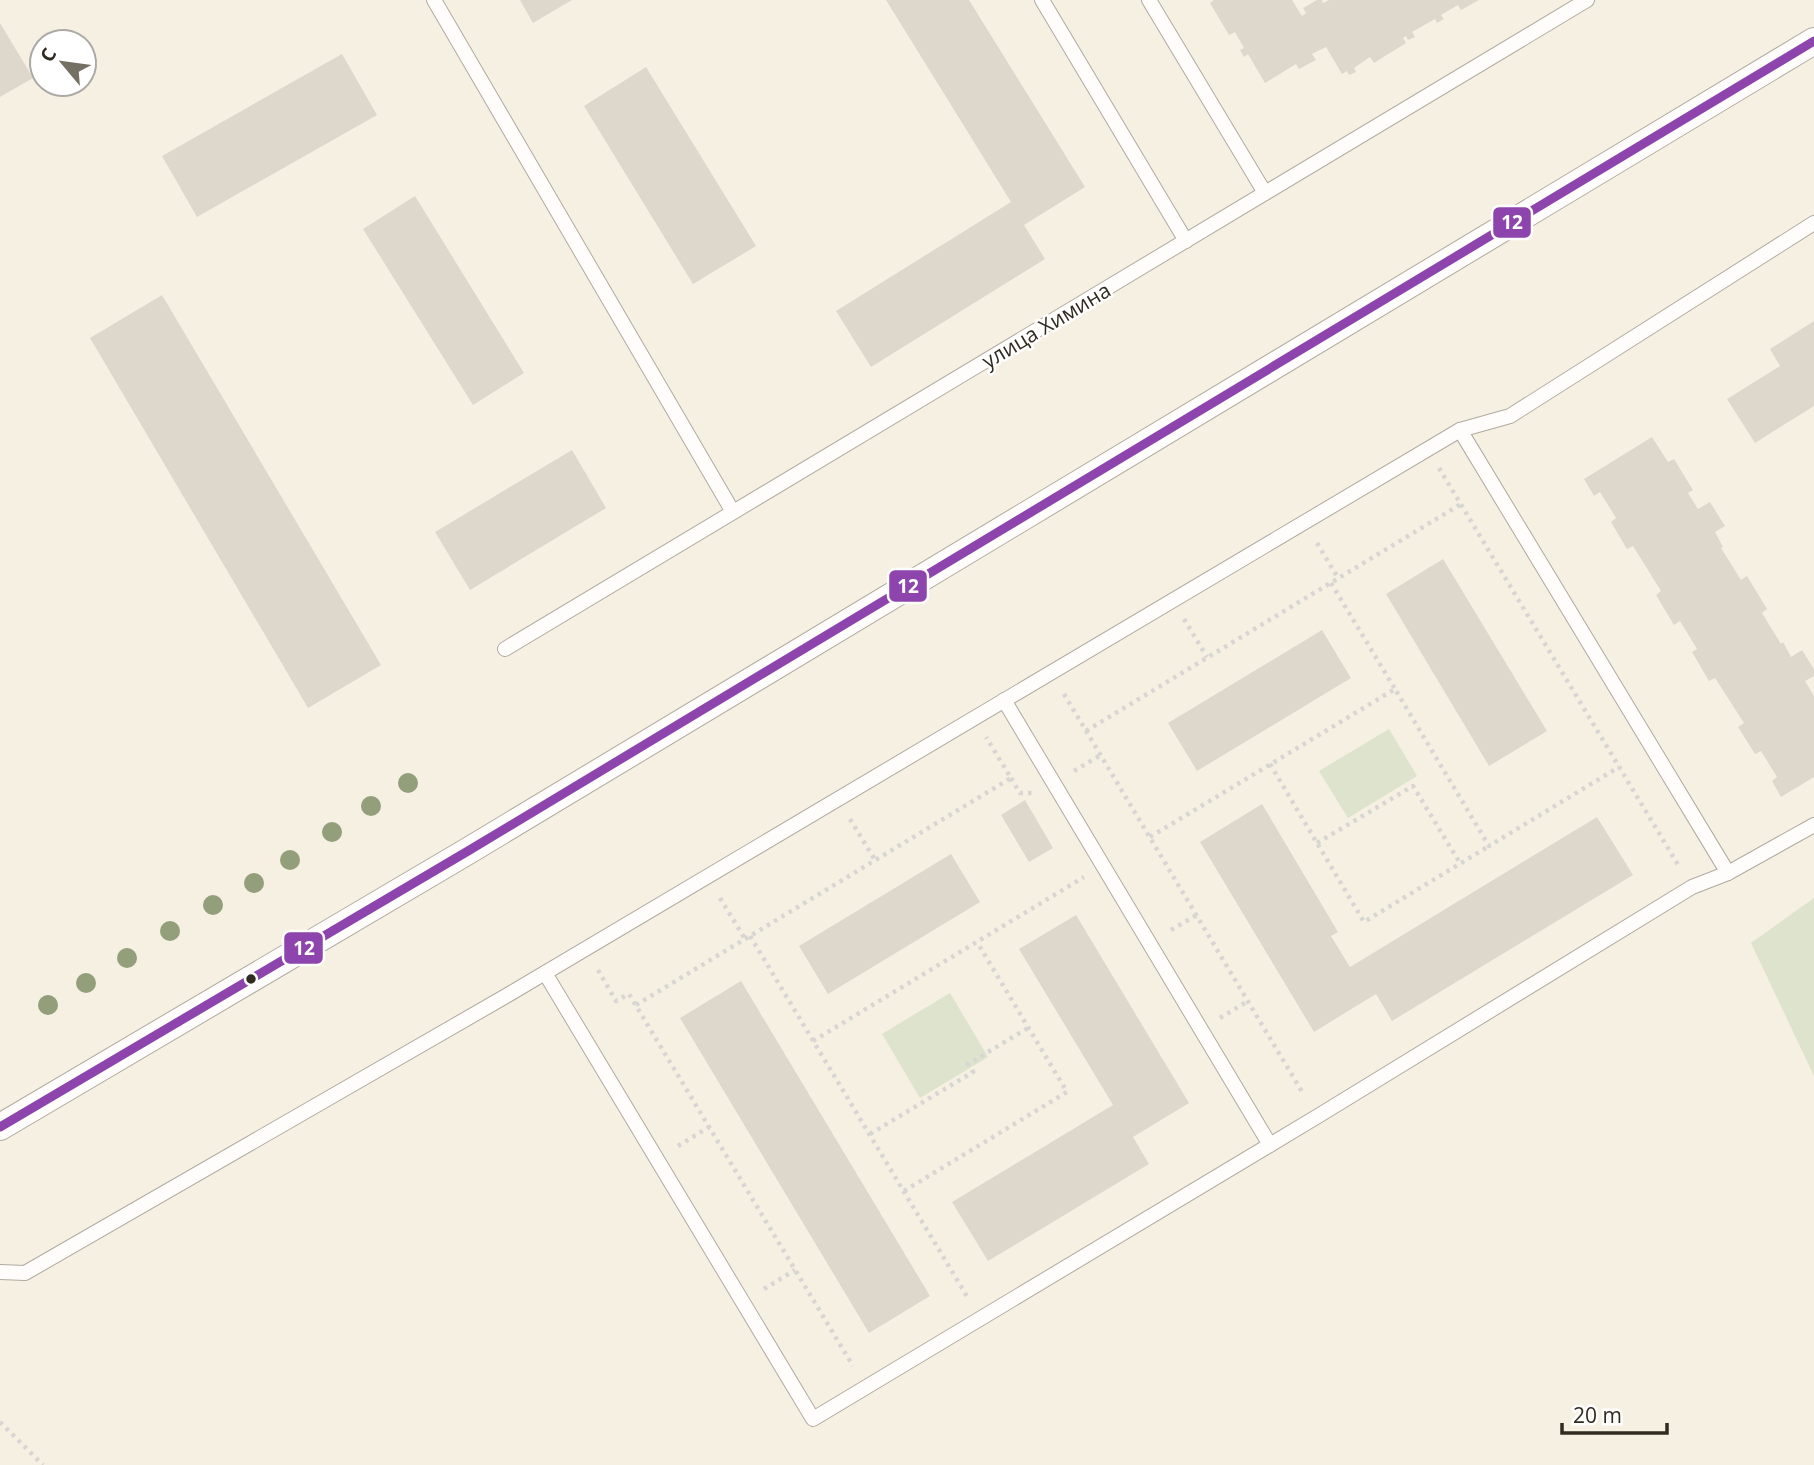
<svg xmlns="http://www.w3.org/2000/svg" width="1814" height="1465" font-family="'Open Sans',sans-serif">
<style>
.green{fill:#dde3cc}
.building{fill:#ded8cc}
.lines{fill:none;stroke-linecap:round;stroke-linejoin:round}
.service-casing{stroke:#b0aba0;stroke-width:16}
.minor-casing{stroke:#b0aba0;stroke-width:28}
.path{stroke:#d8d6d3;stroke-width:4.5;stroke-dasharray:3.5 5;stroke-linecap:butt}
.service{stroke:#fefdfb;stroke-width:14}
.minor{stroke:#fefdfb;stroke-width:26}
.bus-1-casing{stroke:#fff;stroke-width:14}
.bus-1{stroke:#8e44ad;stroke-width:9}
.tree{fill:#939e7a}
.bus-dot{fill:#302b20;stroke:#fff;stroke-width:2.5}
.labels{text-anchor:middle;dominant-baseline:central;stroke-width:5;stroke-linejoin:round;paint-order:stroke}
.street-label{font-size:21px;fill:#302b20;stroke:#fff}
.line-badge{stroke:#fff;stroke-width:2.5}
.badge-label{font-size:19px;text-anchor:middle;font-weight:bold;fill:#fff}
</style>
<rect width="100%" height="100%" fill="#f6f0e3"/>
<g class="green">
<path d="M1389 729 1417 776 1348 818 1319 771Z"/>
<path d="M1814 898V1076L1751 943Z"/>
<path d="M950 993 988 1057 920 1098 882 1034Z"/>
</g>
<g class="building">
<path d="M520 0H572L533 23Z"/>
<path d="M886 0H969L1085 187 1024 225 1045 259 871 367 836 311 1011 202Z"/>
<path d="M1214 0H1292L1302 16 1306 13 1303 8 1317 0H1322L1323 3 1329 0H1479L1461 10 1458 5 1441 15 1444 19 1437 23 1435 19 1412 32 1415 37 1408 40 1406 36 1403 38 1406 43 1374 63 1370 57 1354 68 1356 72 1349 75 1347 71 1342 74 1326 47 1312 54 1316 60 1299 69 1296 64 1265 83 1248 54 1244 57 1240 50 1244 48 1235 32 1229 35 1210 3Z"/>
<path d="M0 23 33 78 0 97Z"/>
<path d="M342 54 377 115 197 217 162 156Z"/>
<path d="M646 67 756 246 693 284 584 106Z"/>
<path d="M415 196 524 373 473 405 363 229Z"/>
<path d="M162 295 381 665 308 708 90 338Z"/>
<path d="M1814 321V406L1755 443 1727 399 1780 366 1770 349Z"/>
<path d="M1652 437 1668 462 1674 459 1693 490 1688 493 1698 509 1710 502 1725 526 1715 532 1723 547 1721 548 1741 580 1747 576 1767 609 1762 613 1781 644 1783 642 1791 657 1802 650 1814 669V676L1805 681 1814 696V777L1781 797 1772 781 1777 777 1761 751 1755 754 1738 727 1744 723 1715 678 1709 681 1692 652 1697 649 1680 621 1674 625 1656 595 1661 591 1633 546 1627 549 1611 522 1616 518 1600 492 1594 496 1584 479Z"/>
<path d="M572 450 606 508 470 590 435 532Z"/>
<path d="M1443 559 1547 731 1489 766 1386 594Z"/>
<path d="M1322 630 1351 678 1197 771 1168 723Z"/>
<path d="M1025 800 1053 848 1029 862 1001 815Z"/>
<path d="M1262 804 1338 932 1331 936 1350 967 1597 817 1633 875 1392 1021 1376 994 1314 1032 1200 842Z"/>
<path d="M951 854 980 902 828 994 799 946Z"/>
<path d="M1076 915 1189 1103 1133 1137 1149 1164 988 1261 952 1202 1113 1105 1019 949Z"/>
<path d="M741 981 930 1296 869 1333 680 1018Z"/>
</g>
<g class="lines">
<g class="service-casing">
<g id="service">
<path d="M434 0 733 512"/>
<path d="M1042 0 1186 241"/>
<path d="M1149 0 1265 193"/>
<path d="M1460 430 1728 873"/>
<path d="M505 649 1587 0"/>
<path d="M1004 700 1270 1145"/>
<path d="M545 973 813 1419 1318 1116 1692 887 1728 873 1814 825"/>
<path d="M0 1272 25 1273 506 996 1460 430 1510 416 1814 223"/>
</g>
</g>
<g class="minor-casing">
<path id="minor" d="M0 1127 468 851 1814 41"/>
</g>
<g class="path">
<path d="M1439 468 1680 868"/>
<path d="M1317 543 1338 578"/>
<path d="M1331 583 1395 689"/>
<path d="M1184 619 1207 657"/>
<path d="M1064 694 1304 1095"/>
<path d="M1086 731 1461 504"/>
<path d="M1270 764 1364 922 1489 846"/>
<path d="M1074 771 1101 755"/>
<path d="M1011 778 1020 793H1033"/>
<path d="M850 819 875 860"/>
<path d="M1150 837 1395 689 1489 846 1619 767"/>
<path d="M1317 843 1413 786 1460 863"/>
<path d="M720 898 745 939"/>
<path d="M1171 930 1197 915"/>
<path d="M750 936 968 1298"/>
<path d="M598 970 616 1001 629 994 853 1366"/>
<path d="M636 1005 1011 778 986 737"/>
<path d="M1220 1018 1248 1001"/>
<path d="M813 1041 1084 877"/>
<path d="M870 1134 973 1072 968 1064 1028 1028"/>
<path d="M678 1146 709 1127"/>
<path d="M904 1191 1067 1092 977 942"/>
<path d="M764 1289 795 1270"/>
<path d="M0 1422 43 1465"/>
</g>
<use href="#service" class="service"/>
<use href="#minor" class="minor"/>
<g class="bus-1-casing">
<path id="bus-1" d="M0 1127 468 851 1814 41"/>
</g>
<use href="#bus-1" class="bus-1"/>
</g>
<g class="tree">
<circle cx="408" cy="783" r="10"/>
<circle cx="371" cy="806" r="10"/>
<circle cx="332" cy="832" r="10"/>
<circle cx="290" cy="860" r="10"/>
<circle cx="254" cy="883" r="10"/>
<circle cx="213" cy="905" r="10"/>
<circle cx="170" cy="931" r="10"/>
<circle cx="127" cy="958" r="10"/>
<circle cx="86" cy="983" r="10"/>
<circle cx="48" cy="1005" r="10"/>
</g>
<circle class="bus-dot" cx="251" cy="979" r="6"/>
<g class="labels">
<g class="street-label">
<text transform="translate(1046 325) rotate(-31)">улица Химина</text>
</g>
</g>
<g class="line-badge">
<rect x="1492" y="206" width="40" height="33" rx="7" fill="#8e44ad"/>
<rect x="888" y="569" width="40" height="34" rx="7" fill="#8e44ad"/>
<rect x="283" y="931" width="41" height="34" rx="7" fill="#8e44ad"/>
</g>
<g class="badge-label">
<text x="1512" y="229">12</text>
<text x="908" y="593">12</text>
<text x="304" y="955">12</text>
</g>
<g transform="translate(63 63) rotate(299)"><circle r="33" fill="#ffffff" stroke="#acaaa6" stroke-width="2"/>
<path d="M0-5L12 26L0 18L-12 26Z" fill="#757064"/>
<text y="-10" font-size="19" font-weight="bold" text-anchor="middle" fill="#302b20">С</text>
</g>
<path d="M1562 1423v10h105v-10" fill="none" stroke="#302b20" stroke-width="3.5"/>
<text x="1573" y="1423" font-size="21" fill="#302b20" stroke="#ffffff" stroke-width="5" paint-order="stroke">20 m</text>
</svg>
